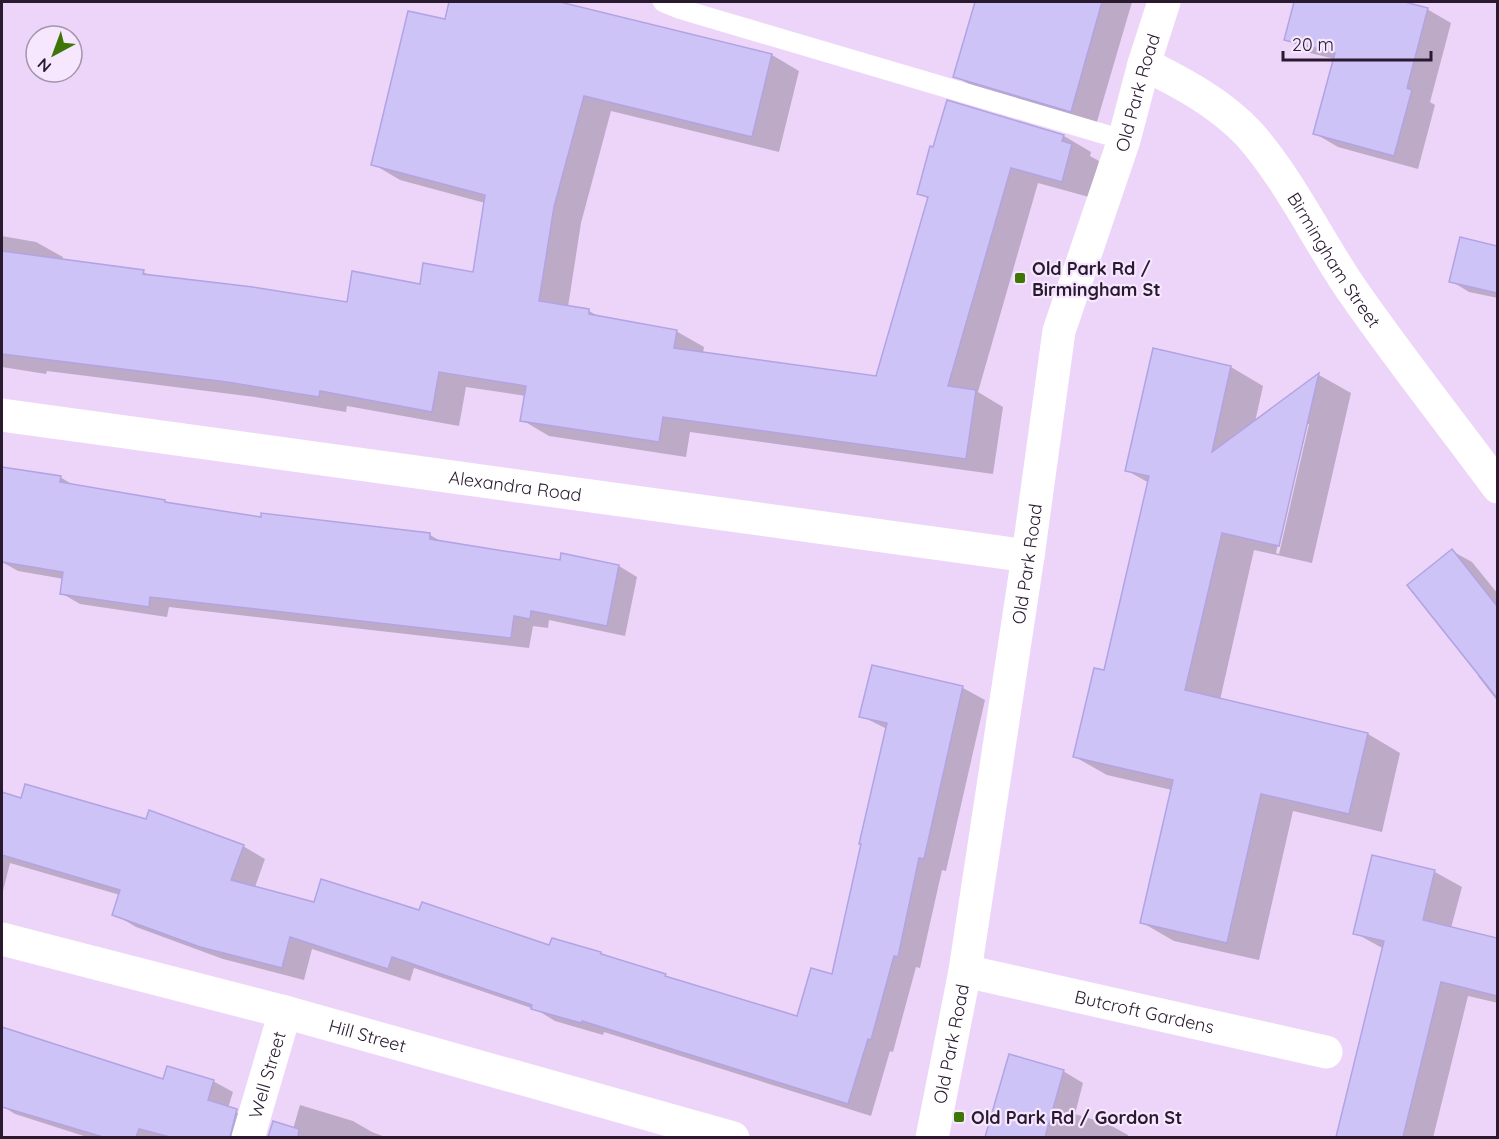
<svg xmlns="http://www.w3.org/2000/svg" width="1499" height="1139" font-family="Quicksand,sans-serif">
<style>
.shadow{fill:#0003;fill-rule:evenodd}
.building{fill:#cec3f6;stroke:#b2a3e2;stroke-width:1.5}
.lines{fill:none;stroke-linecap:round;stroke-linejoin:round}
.lane{stroke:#fff;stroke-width:20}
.street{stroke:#fff;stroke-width:33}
.secondary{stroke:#fff;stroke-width:33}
.poi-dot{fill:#3e7606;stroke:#f6e6fe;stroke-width:2}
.labels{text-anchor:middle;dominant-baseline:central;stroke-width:4.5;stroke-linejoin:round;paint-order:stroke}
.street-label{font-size:18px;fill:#291a30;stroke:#f6e6fe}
.poi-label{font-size:18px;font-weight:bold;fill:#291a30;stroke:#f6e6fe;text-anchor:start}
</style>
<rect width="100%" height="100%" fill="#edd5f9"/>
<g class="shadow">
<path d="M451 2H553L772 55 799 71 779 152 611 111 581 223 568 307 589 311 602 318 676 331 704 347 703 353 878 377 929 199 919 193 1064 136 1091 152 1090 156 1099 161 1089 197 1038 183 978 392 1003 407 993 474 690 432 686 457 549 436 522 420 526 396 466 387 459 426 347 406 346 412 255 397 47 371 46 374 2 367V236L36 242 63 257 62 261 143 272 153 277 348 304 474 273 485 203 400 180 373 164 446 21Z"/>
<path d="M977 2H1132L1096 125 981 91 955 76Z"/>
<path d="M1296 2H1408L1407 4 1427 9 1451 23 1430 102 1435 105 1418 169 1338 147 1314 133 1335 59 1310 53 1286 39Z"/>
<path d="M1461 239 1498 247V298L1469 292 1451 281Z"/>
<path d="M1231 367 1263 386 1255 422 1319 375 1351 393 1312 563 1254 550 1220 700 1368 734 1400 753 1382 832 1293 811 1259 960 1174 941 1141 922 1172 790 1107 775 1075 757 1105 672 1149 483 1126 470ZM1306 424H1309L1279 554 1276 553Z"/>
<path d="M2 468 60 477 75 486 165 501 172 505 262 519 430 535 444 543 561 561 562 555 619 566 637 577 625 636 549 620 548 628 533 626 529 648 169 607 167 617 80 604 61 593 64 579 18 571 2 562Z"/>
<path d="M1452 551 1472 562 1498 594V702L1478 676 1481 674Z"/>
<path d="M873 667 963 688 985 700 946 871 942 870 920 968 916 967 893 1052 890 1051 871 1116 604 1032 603 1035 555 1021 537 1010 414 968 410 981 312 949 304 980 223 959 136 927 114 914 120 895 10 863 3 891 2 890V794L147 821 243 846 265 859 255 887 315 903 420 912 550 947 601 953 672 980 798 1018 834 976 887 729 861 716Z"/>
<path d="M1374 857 1435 872 1462 887 1451 928 1498 939V1003L1468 996 1433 1138H1337L1384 949 1355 933Z"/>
<path d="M2 1030 164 1081H213L233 1092 228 1108 256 1122 251 1138H90L15 1114 2 1106Z"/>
<path d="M1010 1056 1063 1071 1083 1083 1075 1114 1108 1124 1128 1135 1127 1138H987Z"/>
<path d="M300 1105 353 1121 372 1132 388 1138H269L274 1122 293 1129Z"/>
</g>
<g class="building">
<path d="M449 2H560L772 54 752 137 584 96 554 207 539 301 589 309V314L677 330 674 348 876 376 928 197 917 194 930 146 933 147 947 100 1064 135 1062 141 1072 144 1062 182 1011 168 948 386 976 390 966 459 663 417 659 442 520 421 526 386 439 372 432 412 320 391 319 397 227 382 2 354V251L144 270 143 274 253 287 347 302 352 271 420 284 423 263 473 272 485 195 371 165 408 11 445 19Z"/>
<path d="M975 2H1102L1071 112 953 77Z"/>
<path d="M1294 2H1405L1428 8 1407 88 1412 90 1394 156 1313 134 1335 53 1284 40Z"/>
<path d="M1460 237 1497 246V293L1449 282Z"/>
<path d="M1153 348 1231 366 1212 452 1319 373 1279 546 1222 533 1185 690 1368 733 1349 814 1261 794 1227 943 1140 923 1173 780 1073 757 1094 668 1104 670 1149 476 1125 471Z"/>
<path d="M2 467 61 476 60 482 165 500V502L261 517V513L430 533V539L560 560 561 553 619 565 607 626 531 611 530 619 514 616 511 638 150 597 149 607 60 594 63 572 2 562Z"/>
<path d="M1452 549 1497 606V698L1407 585Z"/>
<path d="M872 665 963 686 924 859 919 858 898 957 894 956 871 1040 868 1039 848 1104 582 1021 581 1023 531 1009 532 1005 392 957 388 969 290 937 282 968 200 947 112 915 120 890 2 855V792L21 798 25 784 146 819 149 810 244 845 231 880 314 902 321 879 419 910 422 902 549 945 552 938 601 952V954L666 974 665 976 797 1016 811 968 832 974 861 844H859L887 723 859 717Z"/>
<path d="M1372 855 1435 870 1423 920 1497 938V996L1441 982 1403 1137H1336L1384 941 1353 934Z"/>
<path d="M2 1027 163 1079 167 1066 214 1080 208 1100 237 1109 230 1137H170L139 1129 136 1137H103L2 1107Z"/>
<path d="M1009 1054 1064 1070 1045 1137H985Z"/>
<path d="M273 1121 299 1129 298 1137H268Z"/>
</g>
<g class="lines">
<path class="lane" d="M663 2 680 9 1124 140"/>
<g class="street">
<path id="s1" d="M1144 64C1182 83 1220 103 1249 134 1290 180 1319 243 1354 293 1400 359 1450 422 1498 487"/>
<path id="s2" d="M2 415 1028 556"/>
<path id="s3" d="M2 939 285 1012 733 1138"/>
<path id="s4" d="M965 971 1326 1052"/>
<path id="s5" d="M248 1138 285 1012"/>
</g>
<path class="secondary" id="s6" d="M932 1138 965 971 1028 556 1059 331 1124 140 1144 64 1164 2"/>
</g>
<g class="poi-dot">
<rect x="1014" y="272" width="12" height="12" rx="3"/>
<rect x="953" y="1111" width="12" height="12" rx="3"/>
</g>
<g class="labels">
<g class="street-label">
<text stroke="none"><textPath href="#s6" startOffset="1068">Old Park Road</textPath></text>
<text stroke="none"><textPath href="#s1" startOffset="279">Birmingham Street</textPath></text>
<text stroke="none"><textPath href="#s2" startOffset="518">Alexandra Road</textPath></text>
<text stroke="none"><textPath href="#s6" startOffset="582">Old Park Road</textPath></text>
<text stroke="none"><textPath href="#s4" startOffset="184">Butcroft Gardens</textPath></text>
<text stroke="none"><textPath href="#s3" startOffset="378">Hill Street</textPath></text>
<text stroke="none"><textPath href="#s6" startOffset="96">Old Park Road</textPath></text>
<text stroke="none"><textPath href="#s5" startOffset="66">Well Street</textPath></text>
</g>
<g class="poi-label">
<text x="1032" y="268">Old Park Rd /<tspan x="1032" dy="21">Birmingham St</tspan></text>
<text x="971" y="1117">Old Park Rd / Gordon St</text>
</g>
</g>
<rect width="1499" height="1139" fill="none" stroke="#291a30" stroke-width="6"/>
<g transform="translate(54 54) rotate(221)"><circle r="28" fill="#f6e6fe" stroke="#a494ac" stroke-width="1.5"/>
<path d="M0-4.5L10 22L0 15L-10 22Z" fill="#3e7606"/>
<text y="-9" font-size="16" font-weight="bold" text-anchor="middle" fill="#291a30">N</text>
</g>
<path d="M1283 51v9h148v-9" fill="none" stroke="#291a30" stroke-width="3"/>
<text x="1292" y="51" font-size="18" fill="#291a30" stroke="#f6e6fe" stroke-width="4.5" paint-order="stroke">20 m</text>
</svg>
